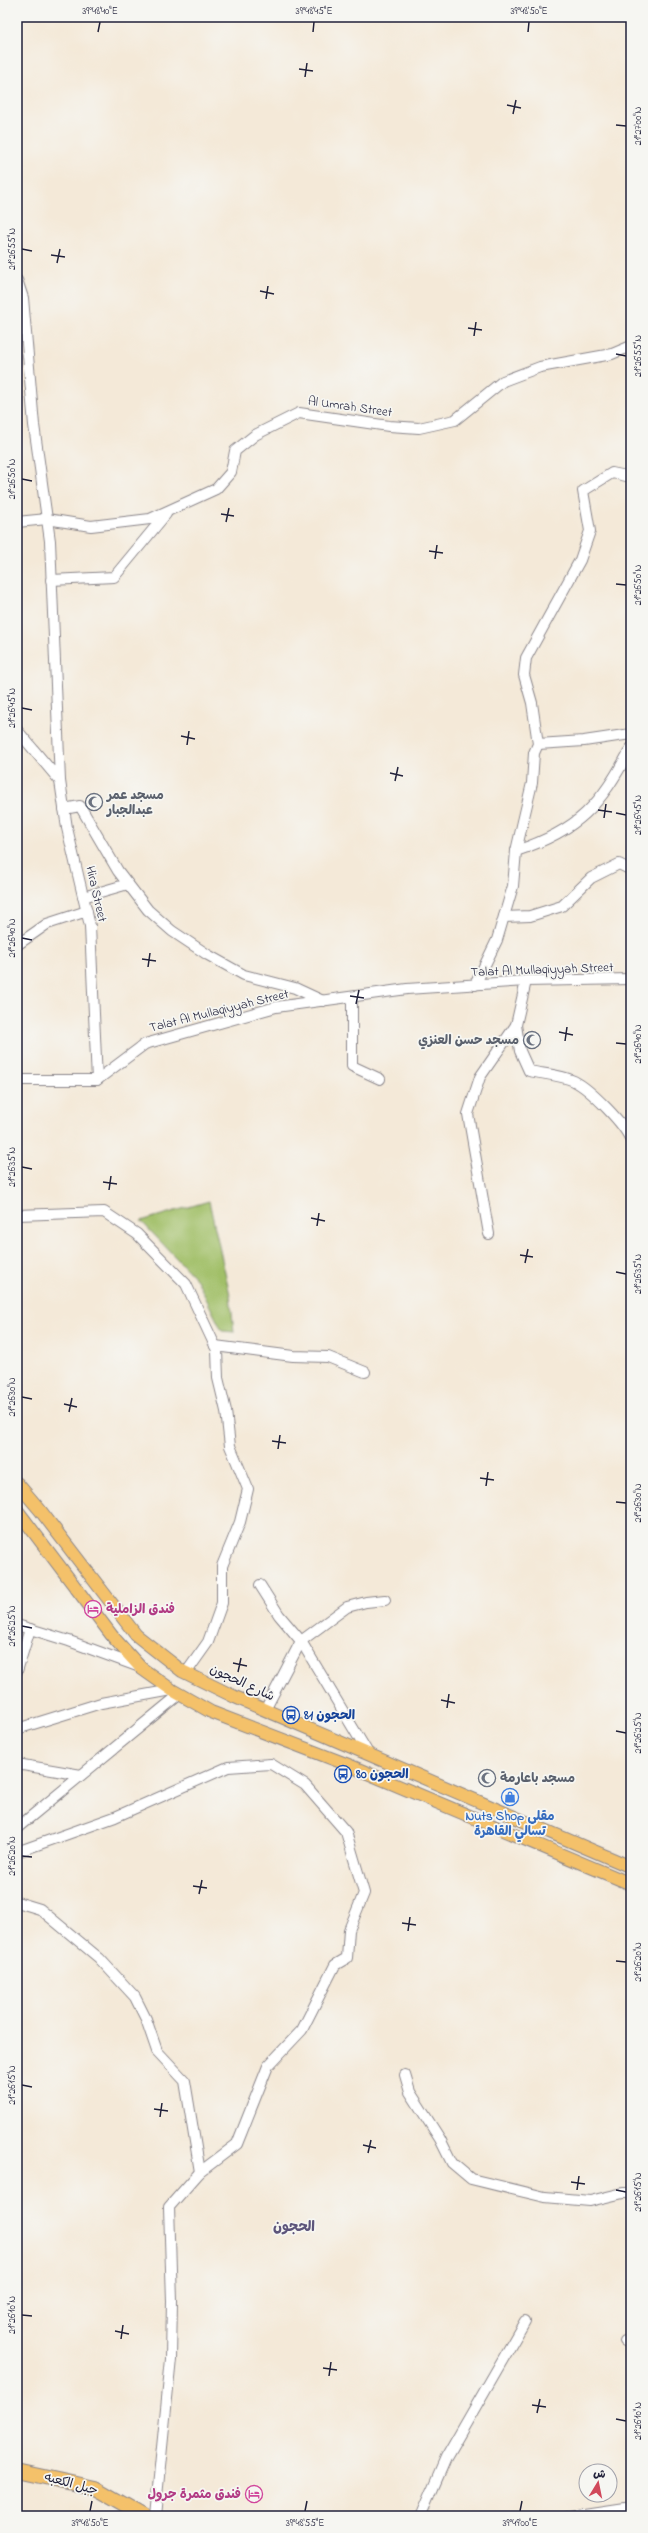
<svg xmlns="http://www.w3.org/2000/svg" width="648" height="2533" font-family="'Indie Flower','Playpen Sans Arabic',sans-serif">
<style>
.green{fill:#a1bf67;stroke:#627051}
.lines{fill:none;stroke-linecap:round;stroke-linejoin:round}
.minor-casing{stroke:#8b868a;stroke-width:12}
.major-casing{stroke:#8b868a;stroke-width:14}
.highway-casing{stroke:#8b868a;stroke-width:16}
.minor{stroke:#fff;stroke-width:10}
.major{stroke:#f4c16a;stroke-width:12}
.highway{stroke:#f4c16a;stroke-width:14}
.ticks{fill:none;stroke:#22223b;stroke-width:1.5}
.labels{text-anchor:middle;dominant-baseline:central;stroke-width:3.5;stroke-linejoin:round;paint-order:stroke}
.street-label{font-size:13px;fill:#22223b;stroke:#f6f6f2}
.worship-label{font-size:13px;font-weight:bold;fill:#5b616d;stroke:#f6f6f2;text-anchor:start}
.hotel-label{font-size:13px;font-weight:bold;fill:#b23c85;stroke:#f6f6f2;text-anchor:start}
.transit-label{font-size:13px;font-weight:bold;fill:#164399;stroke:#f6f6f2;text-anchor:start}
.shop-label{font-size:13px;font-weight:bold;fill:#366cbe;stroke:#f6f6f2}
.neighbourhood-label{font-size:14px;font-weight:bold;fill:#5d557b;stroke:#f6f6f2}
.neatline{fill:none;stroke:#22223b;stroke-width:1.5}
.ticks-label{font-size:10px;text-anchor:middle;fill:#22223b}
</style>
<rect width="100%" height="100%" fill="#f6f6f2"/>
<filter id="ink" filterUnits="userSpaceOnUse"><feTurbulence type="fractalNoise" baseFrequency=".025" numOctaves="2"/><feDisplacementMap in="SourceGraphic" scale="8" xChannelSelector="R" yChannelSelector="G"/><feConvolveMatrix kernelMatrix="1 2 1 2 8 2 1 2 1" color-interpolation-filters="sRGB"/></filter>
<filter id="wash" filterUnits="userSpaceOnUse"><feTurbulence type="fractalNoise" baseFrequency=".012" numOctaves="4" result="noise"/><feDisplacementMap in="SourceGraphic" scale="16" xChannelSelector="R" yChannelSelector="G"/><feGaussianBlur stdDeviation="0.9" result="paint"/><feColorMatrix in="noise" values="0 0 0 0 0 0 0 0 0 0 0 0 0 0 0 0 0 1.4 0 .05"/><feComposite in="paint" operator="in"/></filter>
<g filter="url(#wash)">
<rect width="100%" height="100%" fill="#f4e9d8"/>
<path class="green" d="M209 1201 230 1295 234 1332 222 1331 197 1280 141 1221Z"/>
</g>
<g filter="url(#ink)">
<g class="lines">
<g class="minor-casing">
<g id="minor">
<path d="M17 280 23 298 34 425 50 541 60 781"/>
<path d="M17 522 47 519 91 526 150 519 216 489 231 472 235 451 255 435 299 413 389 426 419 428 455 420 503 381 540 367 612 354 631 346"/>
<path d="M51 580 114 577 166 514"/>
<path d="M17 730 60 781 67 828 90 926 97 1080"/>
<path d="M538 744 584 741 631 734"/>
<path d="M64 809 80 806 118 871 148 910 172 931 208 955 244 975 295 988 323 1001"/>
<path d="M516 851C579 830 600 806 631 748"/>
<path d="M83 897 128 884"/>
<path d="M504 917 530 916 562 906 591 878 619 864 631 870"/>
<path d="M17 945 47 924 87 911"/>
<path d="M526 981 516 1025 520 1051 529 1071C543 1074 562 1075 574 1081 590 1089 626 1125 631 1141"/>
<path d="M475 985 497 940 513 886 516 851 532 783 534 753 538 744 532 703 524 675 526 658 580 560 590 531 583 491 612 473 631 477"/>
<path d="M352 997V1066L380 1079"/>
<path d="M17 1080H97L145 1044 276 1007 407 989 526 981 631 979"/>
<path d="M17 1215 104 1212 137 1234 186 1284 217 1350 218 1378 226 1411 230 1446 248 1489 240 1522 222 1566V1603L208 1642 186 1673"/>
<path d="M489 1234 468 1114 480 1077 516 1025"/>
<path d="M215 1346 293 1356 328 1357 365 1372"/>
<path d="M260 1585 279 1615 301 1641 368 1753"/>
<path d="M17 1625 69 1641 140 1667"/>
<path d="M17 1671 30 1629"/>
<path d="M265 1710 301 1641 347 1607 366 1602 385 1600"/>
<path d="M17 1729 101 1703 172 1690"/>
<path d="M17 1764 81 1775"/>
<path d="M17 1828 180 1694"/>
<path d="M17 1852 115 1817 228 1767 271 1764 305 1785 346 1832 364 1893 349 1930 347 1958 335 1965 302 2030 268 2066 237 2144 200 2172 169 2207 172 2301 171 2359 155 2516"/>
<path d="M17 1902 40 1909 99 1958 135 1997 146 2019 157 2051 185 2081 200 2172"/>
<path d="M405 2075 410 2092 440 2139 452 2163 471 2179 545 2197 590 2201 623 2193H631"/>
<path d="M625 2341 631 2344"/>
<path d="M421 2516 446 2458 525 2321"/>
<path d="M571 2516 631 2507"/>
</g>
</g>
<g class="major-casing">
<g id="major">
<path d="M17 1483 40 1510 136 1635 182 1671 235 1697 631 1867"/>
<path d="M17 1510 113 1637 141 1668 172 1690 211 1712 346 1764 631 1884"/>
</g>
</g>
<g class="highway-casing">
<path id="highway" d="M17 2471 95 2488 144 2516"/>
</g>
<use href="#minor" class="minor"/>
<use href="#major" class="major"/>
<use href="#highway" class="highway"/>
</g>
</g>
<path class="ticks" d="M98 32 100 22M313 32 314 22M528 32 529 22M299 69 313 71M305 77 307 63M507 105 521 108M513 114 516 100M616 125 626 126M22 249 32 251M51 255 65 257M57 263 60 249M260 291 274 294M266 299 268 286M468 328 482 330M474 336 476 322M616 354 626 356M22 479 32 481M221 514 234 516M226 522 229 508M429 551 443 553M435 559 437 545M616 584 626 585M22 708 32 710M181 736 195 739M187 745 189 731M390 773 403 776M395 781 398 767M598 810 612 812M616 813 626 815M604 818 606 804M22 938 32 940M142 959 156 961M148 967 150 953M350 996 364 998M356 1004 359 990M559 1032 573 1035M565 1041 567 1027M616 1043 626 1044M22 1167 32 1169M103 1182 117 1184M109 1190 111 1176M311 1218 325 1221M317 1226 319 1213M520 1255 533 1257M525 1263 528 1249M616 1272 626 1274M22 1397 32 1399M64 1404 77 1407M69 1412 72 1398M272 1441 286 1443M278 1449 280 1435M480 1478 494 1480M486 1486 488 1472M616 1502 626 1503M22 1626 32 1628M233 1663 247 1666M238 1672 241 1658M441 1700 455 1703M447 1708 449 1694M616 1731 626 1733M22 1856 32 1857M193 1886 207 1888M199 1894 202 1880M402 1923 416 1925M408 1931 410 1917M616 1961 626 1962M22 2085 32 2087M154 2109 168 2111M160 2117 162 2103M363 2145 376 2148M368 2153 371 2140M571 2182 585 2184M577 2190 579 2176M616 2190 626 2192M22 2315 32 2316M115 2331 129 2334M121 2339 123 2325M323 2368 337 2370M329 2376 331 2362M532 2405 546 2407M537 2413 540 2399M616 2419 626 2421M90 2511 92 2501M305 2511 307 2501M520 2511 522 2501"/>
<defs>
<g id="mosque-ring" transform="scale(0.9)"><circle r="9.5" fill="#f6f6f2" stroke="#6b7280" stroke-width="1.5"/><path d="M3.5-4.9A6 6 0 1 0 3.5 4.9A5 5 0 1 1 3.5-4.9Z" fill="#6b7280"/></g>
<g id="hotel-ring" transform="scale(0.9)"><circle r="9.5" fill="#f6f6f2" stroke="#d1479c" stroke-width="1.5"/><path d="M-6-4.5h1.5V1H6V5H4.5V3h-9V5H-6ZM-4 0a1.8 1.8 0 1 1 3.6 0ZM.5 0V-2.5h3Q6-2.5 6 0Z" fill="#d1479c"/></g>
<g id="bus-ring" transform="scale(0.9)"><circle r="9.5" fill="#f6f6f2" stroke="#1a4fb4" stroke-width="1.5"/><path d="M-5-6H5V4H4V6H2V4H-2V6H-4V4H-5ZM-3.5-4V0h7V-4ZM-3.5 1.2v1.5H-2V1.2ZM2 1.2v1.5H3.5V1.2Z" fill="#1a4fb4"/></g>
<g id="shop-ring" transform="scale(0.9)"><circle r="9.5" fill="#f6f6f2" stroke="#3f7fe0" stroke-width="1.5"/><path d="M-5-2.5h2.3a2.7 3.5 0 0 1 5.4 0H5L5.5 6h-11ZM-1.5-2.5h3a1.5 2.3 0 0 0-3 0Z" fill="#3f7fe0"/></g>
</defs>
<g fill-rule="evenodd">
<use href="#mosque-ring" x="94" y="802"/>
<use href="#mosque-ring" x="532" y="1040"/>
<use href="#hotel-ring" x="93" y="1609"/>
<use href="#bus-ring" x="291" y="1715"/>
<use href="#bus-ring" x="343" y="1774"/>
<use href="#mosque-ring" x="487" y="1778"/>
<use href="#shop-ring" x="510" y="1797"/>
<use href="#hotel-ring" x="254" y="2494"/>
</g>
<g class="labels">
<g class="street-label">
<text transform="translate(350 407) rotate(8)">Al Umrah Street</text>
<text transform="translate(96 894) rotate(77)">Hira Street</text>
<text transform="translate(542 970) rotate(-2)">Talat Al Mullaqiyyah Street</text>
<text transform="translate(219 1011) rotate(-14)">Talat Al Mullaqiyyah Street</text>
<text transform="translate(242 1683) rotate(25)">شارع الحجون</text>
<text transform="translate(71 2484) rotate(15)">جبل الكعبه</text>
</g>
<g class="worship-label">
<text x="107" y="795">مسجد عمر<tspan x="107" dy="15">عبدالجبار</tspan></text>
<text x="519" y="1040" text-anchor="end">مسجد حسن العنزي</text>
<text x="500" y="1778">مسجد باعارمة</text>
</g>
<g class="hotel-label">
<text x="106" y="1609">فندق الزاملية</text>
<text x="241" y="2494" text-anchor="end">فندق مثمرة جرول</text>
</g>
<g class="transit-label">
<text x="304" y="1715">الحجون 81</text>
<text x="356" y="1774">الحجون 80</text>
</g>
<g class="shop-label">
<text x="510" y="1816">Nuts Shop مقلى<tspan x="510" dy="15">تسالي القاهرة</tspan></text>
</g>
<g class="neighbourhood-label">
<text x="294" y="2227">الحجون</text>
</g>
</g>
<rect width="648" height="2533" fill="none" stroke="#f6f6f2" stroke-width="44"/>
<g transform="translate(598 2483) rotate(10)"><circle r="19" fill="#f6f6f2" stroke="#a1a1a9"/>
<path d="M0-3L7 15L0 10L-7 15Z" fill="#d1495b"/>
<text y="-6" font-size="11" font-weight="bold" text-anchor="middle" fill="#22223b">ش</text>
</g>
<rect x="22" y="22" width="604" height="2489" class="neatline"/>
<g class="ticks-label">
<text x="100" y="14">39°48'40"E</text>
<text x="314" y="14">39°48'45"E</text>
<text x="529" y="14">39°48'50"E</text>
<text transform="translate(637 126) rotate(-90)" y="4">21°27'00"N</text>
<text transform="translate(11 249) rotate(-90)" y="4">21°26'55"N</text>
<text transform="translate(637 356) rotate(-90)" y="4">21°26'55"N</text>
<text transform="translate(11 479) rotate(-90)" y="4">21°26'50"N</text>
<text transform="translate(637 585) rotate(-90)" y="4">21°26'50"N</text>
<text transform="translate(11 708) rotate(-90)" y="4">21°26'45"N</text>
<text transform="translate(637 815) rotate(-90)" y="4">21°26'45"N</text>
<text transform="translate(11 938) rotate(-90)" y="4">21°26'40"N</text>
<text transform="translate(637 1044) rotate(-90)" y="4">21°26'40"N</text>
<text transform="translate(11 1167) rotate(-90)" y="4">21°26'35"N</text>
<text transform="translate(637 1274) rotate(-90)" y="4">21°26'35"N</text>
<text transform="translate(11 1397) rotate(-90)" y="4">21°26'30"N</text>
<text transform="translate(637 1503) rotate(-90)" y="4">21°26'30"N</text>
<text transform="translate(11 1626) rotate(-90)" y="4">21°26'25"N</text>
<text transform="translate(637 1733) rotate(-90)" y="4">21°26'25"N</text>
<text transform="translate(11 1856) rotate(-90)" y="4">21°26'20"N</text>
<text transform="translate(637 1962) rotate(-90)" y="4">21°26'20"N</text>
<text transform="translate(11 2085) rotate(-90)" y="4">21°26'15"N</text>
<text transform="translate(637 2192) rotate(-90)" y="4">21°26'15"N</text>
<text transform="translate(11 2315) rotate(-90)" y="4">21°26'10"N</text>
<text transform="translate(637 2421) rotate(-90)" y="4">21°26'10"N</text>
<text x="90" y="2526">39°48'50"E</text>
<text x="305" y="2526">39°48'55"E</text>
<text x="520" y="2526">39°49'00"E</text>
</g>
</svg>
